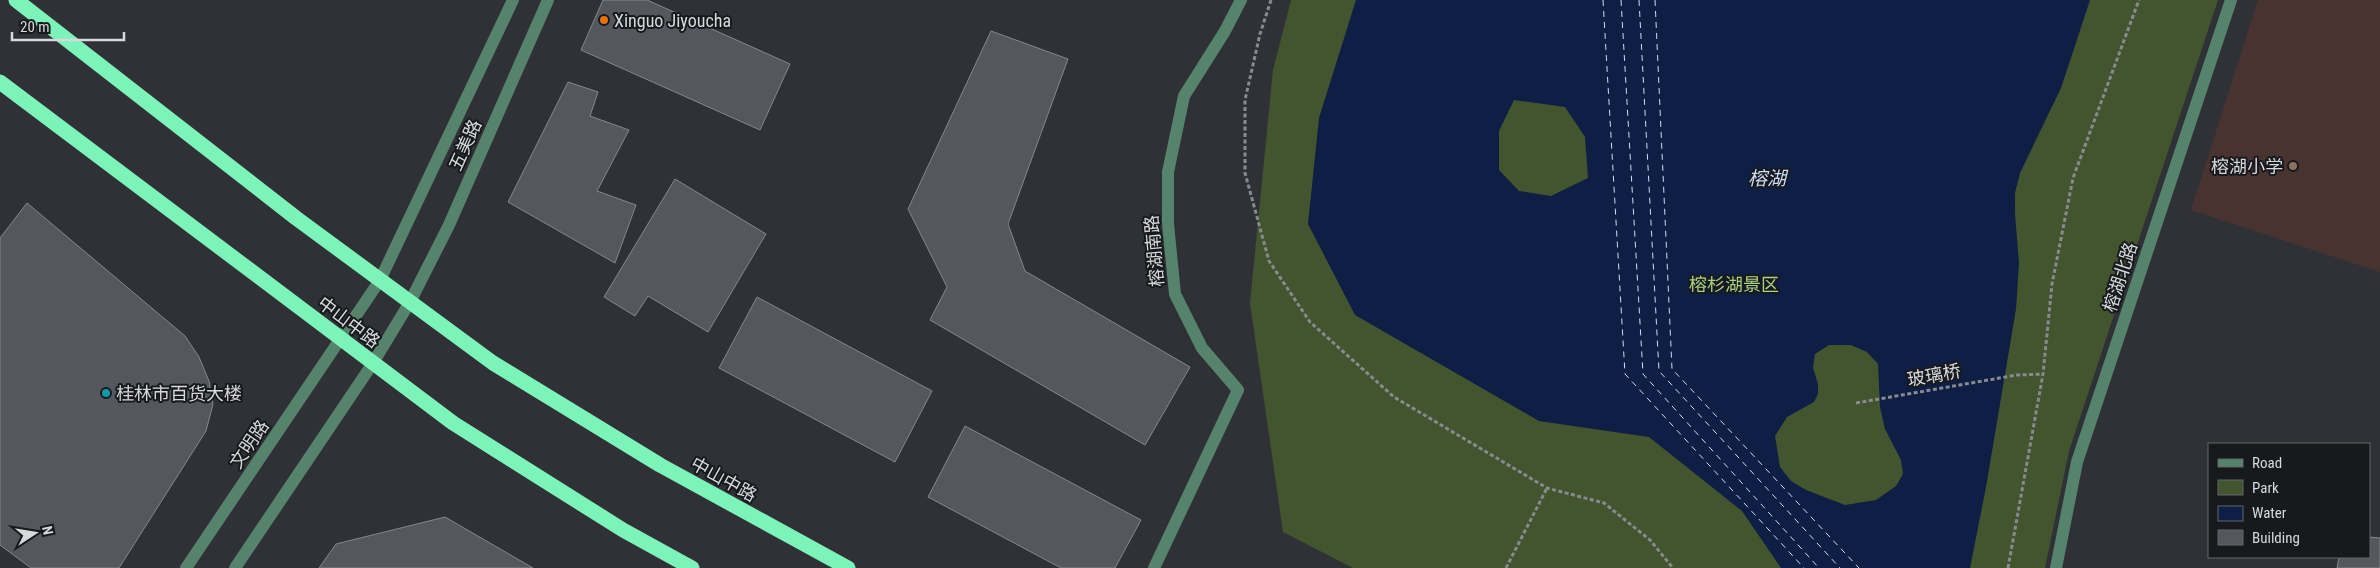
<svg xmlns="http://www.w3.org/2000/svg" width="2380" height="568" font-family="'Roboto Condensed','Noto Sans SC',sans-serif">
<style>
.education{fill:#483331}
.green{fill:#42552f}
.water{fill:#0e1e45;fill-rule:evenodd}
.lines{fill:none;stroke-linecap:round;stroke-linejoin:round}
.ferry{stroke:#ceddfa;stroke-width:1;stroke-dasharray:6 5;stroke-linecap:butt}
.building{fill:#55575e;stroke:#85878e}
.path{stroke:#898a8f;stroke-width:3;stroke-dasharray:4 2.5;stroke-linecap:butt}
.minor{stroke:#56836b;stroke-width:12}
.highway{stroke:#7bf3b9;stroke-width:15}
.food-dot{fill:#e8710a;stroke:#18191c;stroke-width:2}
.education-dot{fill:#8d6e63;stroke:#18191c;stroke-width:2}
.culture-dot{fill:#0f9aa8;stroke:#18191c;stroke-width:2}
.labels{text-anchor:middle;dominant-baseline:central;stroke-width:4;stroke-linejoin:round;paint-order:stroke}
.poi-label{font-size:18px;fill:#d8d9dd;stroke:#18191c;text-anchor:start}
.street-label{font-size:18px;fill:#d8d9dd;stroke:#18191c}
.park-label{font-size:18px;fill:#acd287;stroke:#18191c}
.water-label{font-size:19px;font-style:italic;fill:#ceddfa;stroke:#18191c}
</style>
<rect width="100%" height="100%" fill="#303137"/>
<path class="education" d="M2258 0H2380V272L2191 210Z"/>
<path class="green" d="M1291 0H2218L2069 451 2045 568H1353L1283 532 1250 303 1273 70Z"/>
<path class="water" d="M1356 0H2090L2061 88 2020 173 2015 193V214L2019 263 2016 309 1986 487 1970 568H1781L1742 511 1649 437 1539 421 1355 315 1308 224 1319 118ZM1514 100 1565 107 1585 137 1588 178 1551 196 1519 191 1499 170V131ZM1829 345H1851L1867 352 1878 364 1880 407 1885 429 1901 460 1903 474 1896 486 1876 500 1845 505 1806 490 1791 481 1780 467 1775 436 1787 417 1814 402 1818 394V384L1813 368 1815 354Z"/>
<g class="lines">
<g class="ferry">
<path d="M1603 0 1625 374 1804 568"/>
<path d="M1621 0 1643 374 1819 568"/>
<path d="M1639 0 1659 371 1840 568"/>
<path d="M1655 0 1672 369 1859 568"/>
</g>
</g>
<g class="building">
<path d="M603 0H647L790 64 760 130 581 50Z"/>
<path d="M991 31 1068 59 1008 224 1025 271 1190 367 1145 445 930 320 947 287 908 209Z"/>
<path d="M568 82 598 92 590 116 629 130 597 191 636 205 615 263 508 202Z"/>
<path d="M675 179 766 234 708 332 648 296 635 316 604 297Z"/>
<path d="M27 203 185 336 199 357 209 381 213 404 206 431 119 568H31L0 545V238Z"/>
<path d="M757 297 932 391 895 462 719 368Z"/>
<path d="M965 426 1141 520 1115 568H1061L928 497Z"/>
<path d="M445 517 533 568H319L336 544Z"/>
<path d="M2369 537 2380 538V568H2337L2339 557H2369Z"/>
</g>
<g class="lines">
<g class="path">
<path d="M1271 0 1260 34 1245 100V173L1269 261 1310 322 1394 397 1547 488 1604 503 1650 540 1673 568"/>
<path d="M1856 403 2017 375 2043 374"/>
<path d="M1506 568 1547 488"/>
<path d="M2008 568 2043 374 2052 284 2073 178 2139 0"/>
</g>
<g class="minor">
<path d="M186 568 380 280 513 0"/>
<path d="M235 568 373 363 410 302 449 225 548 0"/>
<path d="M1154 568 1238 390 1202 348 1175 294 1168 224V172L1184 96 1225 31 1241 0"/>
<path d="M2056 568 2077 462 2231 0"/>
</g>
<g class="highway">
<path d="M16 0 296 218 493 363 660 465 848 568"/>
<path d="M0 82 453 423 623 530 692 568"/>
</g>
</g>
<circle class="food-dot" cx="604" cy="20" r="5"/>
<circle class="education-dot" cx="2293" cy="166" r="5"/>
<circle class="culture-dot" cx="106" cy="393" r="5"/>
<g class="labels">
<g class="poi-label">
<text x="614" y="20">Xinguo Jiyoucha</text>
<text x="2283" y="166" text-anchor="end">榕湖小学</text>
<text x="116" y="393">桂林市百货大楼</text>
</g>
<g class="street-label">
<text transform="translate(465 145) rotate(-66)">五美路</text>
<text transform="translate(1154 251) rotate(-95)">榕湖南路</text>
<text transform="translate(2120 277) rotate(-72)">榕湖北路</text>
<text transform="translate(349 322) rotate(37)">中山中路</text>
<text transform="translate(1934 375) rotate(-10)">玻璃桥</text>
<text transform="translate(249 444) rotate(-56)">文明路</text>
<text transform="translate(724 479) rotate(29)">中山中路</text>
</g>
<g class="park-label">
<text x="1734" y="284">榕杉湖景区</text>
</g>
<g class="water-label">
<text x="1767" y="178">榕湖</text>
</g>
</g>
<rect x="2208" y="443" width="162" height="115" fill="#18191c" stroke="#656669"/>
<rect x="2218" y="459" width="25" height="8" fill="#56836b" stroke="#656669"/>
<text x="2252" y="468" font-size="15" fill="#d8d9dd">Road</text>
<rect x="2218" y="480" width="25" height="15" fill="#42552f" stroke="#656669"/>
<text x="2252" y="493" font-size="15" fill="#d8d9dd">Park</text>
<rect x="2218" y="506" width="25" height="15" fill="#0e1e45" stroke="#656669"/>
<text x="2252" y="518" font-size="15" fill="#d8d9dd">Water</text>
<rect x="2218" y="530" width="25" height="15" fill="#55575e" stroke="#656669"/>
<text x="2252" y="543" font-size="15" fill="#d8d9dd">Building</text>
<g transform="translate(35 533) rotate(78)" stroke="#18191c" stroke-width="4" paint-order="stroke">
<path d="M0-4L9 19L0 12L-9 19Z" fill="#d8d9dd"/>
<text y="-8" font-size="14" font-weight="bold" text-anchor="middle" fill="#d8d9dd">N</text>
</g>
<path d="M12 32v8h112v-8" fill="none" stroke="#d8d9dd" stroke-width="2.5"/>
<text x="20" y="32" font-size="15" fill="#d8d9dd" stroke="#18191c" stroke-width="4" paint-order="stroke">20 m</text>
</svg>
